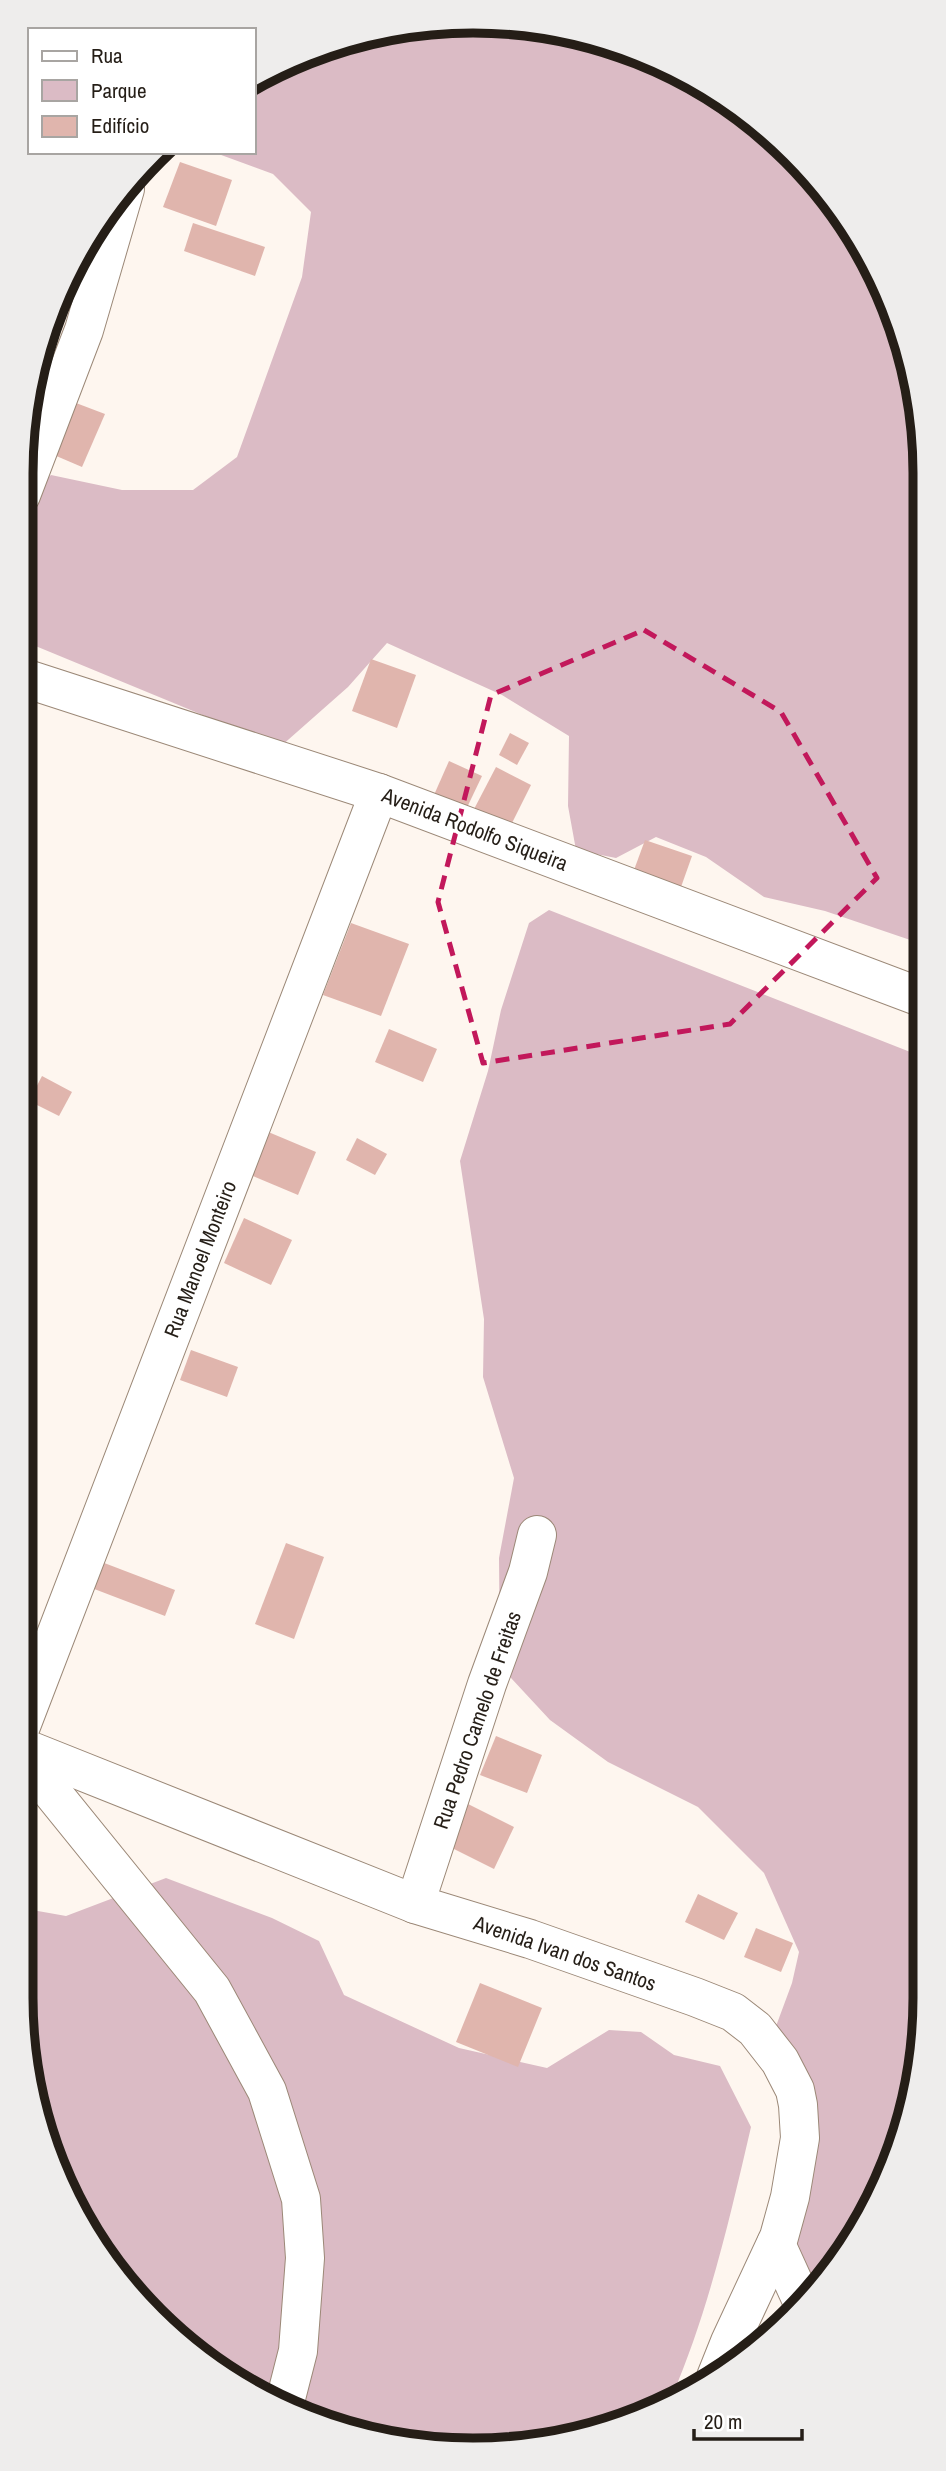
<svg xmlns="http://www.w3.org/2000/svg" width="946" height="2471" font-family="'Archivo Narrow',sans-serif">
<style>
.green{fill:#dbbbc5}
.building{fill:#e0b5ad}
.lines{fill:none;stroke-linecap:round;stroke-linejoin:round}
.minor-casing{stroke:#9b8877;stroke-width:40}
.minor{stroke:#fff;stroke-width:38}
.marked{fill:none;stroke:#c2185b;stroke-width:5;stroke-dasharray:14 9;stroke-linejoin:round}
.labels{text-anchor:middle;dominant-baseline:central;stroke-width:7;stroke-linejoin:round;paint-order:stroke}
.street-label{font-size:21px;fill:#251e17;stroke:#fff}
.rim{fill:none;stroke:#251e17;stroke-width:9}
</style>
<rect width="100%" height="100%" fill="#fef6ef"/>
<g class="green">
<path d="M414 25 590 37 699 82 813 175 879 273 921 414 922 944 825 911 764 897 706 857 656 837 616 858 576 850 568 806 569 736 502 695 387 643 348 687 280 747 21 640V501L51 475 122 490H193L237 457 302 277 311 212 273 174 213 152H254V79Z"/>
<path d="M549 910 923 1057 925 1998 909 2115 832 2273 809 2295 790 2220 772 2037 792 1983 799 1952 764 1873 698 1807 608 1762 550 1720 500 1666 499 1558 514 1478 483 1377 484 1319 460 1161 488 1071 501 1010 529 923Z"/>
<path d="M166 1878 272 1918 319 1941 344 1995 459 2048 547 2068 609 2030 641 2032 674 2055 720 2066 751 2127C730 2217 709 2310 672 2396L562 2441 414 2446 247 2390 133 2296 45 2144 21 1998V1908L66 1916Z"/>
</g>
<g class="building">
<path d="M180 162 232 180 216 226 163 207Z"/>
<path d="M193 223 265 247 255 276 184 251Z"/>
<path d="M76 403 105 414 82 467 54 455Z"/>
<path d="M371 659 416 675 397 728 352 711Z"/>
<path d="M510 733 529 743 517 765 499 755Z"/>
<path d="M449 761 482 776 462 818 430 804Z"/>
<path d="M496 767 531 785 508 831 472 813Z"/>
<path d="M645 840 692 856 681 887 634 870Z"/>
<path d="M351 923 409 944 381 1016 323 995Z"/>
<path d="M389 1029 437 1049 423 1082 375 1062Z"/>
<path d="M42 1076 72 1092 59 1116 29 1101Z"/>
<path d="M266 1131 316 1152 298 1195 248 1174Z"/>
<path d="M357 1138 387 1154 375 1175 346 1160Z"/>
<path d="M244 1218 292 1240 271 1285 224 1263Z"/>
<path d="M191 1350 238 1367 227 1397 180 1380Z"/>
<path d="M286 1543 324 1557 294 1639 255 1624Z"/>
<path d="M99 1561 175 1590 165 1616 89 1587Z"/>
<path d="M496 1736 542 1755 527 1793 480 1775Z"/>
<path d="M468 1804 514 1827 494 1869 448 1846Z"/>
<path d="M698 1894 738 1913 724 1940 685 1922Z"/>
<path d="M756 1928 793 1943 781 1972 744 1957Z"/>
<path d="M480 1983 542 2008 518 2067 456 2042Z"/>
</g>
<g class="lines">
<g class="minor-casing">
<g id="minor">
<path d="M21 495 84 330 125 189"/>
<path d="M21 677 379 793 923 998"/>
<path d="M21 1726 379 793"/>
<path d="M21 1747 415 1904 530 1939 695 1997 733 2012 755 2029 780 2061 795 2090 798 2105 800 2138 790 2197 779 2237 730 2342 716 2377"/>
<path d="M21 1754 212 1990 267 2091 301 2199 305 2258 298 2351 285 2402"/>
<path d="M415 1904 487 1684 528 1572 537 1535"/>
<path d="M776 2244 802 2301"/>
</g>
</g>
<use href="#minor" class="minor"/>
</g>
<path class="marked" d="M644 630 781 712 877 878 730 1024 483 1063 438 902 491 695Z"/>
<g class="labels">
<g class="street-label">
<text transform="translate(475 829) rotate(21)">Avenida Rodolfo Siqueira</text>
<text transform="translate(200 1259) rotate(-69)">Rua Manoel Monteiro</text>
<text transform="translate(477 1720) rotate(-71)">Rua Pedro Camelo de Freitas</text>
<text transform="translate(565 1953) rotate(19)">Avenida Ivan dos Santos</text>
</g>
</g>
<path d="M0 0H946V2471H0ZM473 33H473A440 440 0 0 1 913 473V1998A440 440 0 0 1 473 2438H473A440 440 0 0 1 33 1998V473A440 440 0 0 1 473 33Z" fill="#eeedec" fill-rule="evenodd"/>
<path class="rim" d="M473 33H473A440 440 0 0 1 913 473V1998A440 440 0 0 1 473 2438H473A440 440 0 0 1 33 1998V473A440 440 0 0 1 473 33Z"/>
<rect x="28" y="28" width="228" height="126" fill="#ffffff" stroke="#a8a5a2" stroke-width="2"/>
<rect x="42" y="51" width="35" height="10" fill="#ffffff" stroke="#a8a5a2" stroke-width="2"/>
<text x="91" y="63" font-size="21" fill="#251e17">Rua</text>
<rect x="42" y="80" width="35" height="21" fill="#dbbbc5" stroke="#a8a5a2" stroke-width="2"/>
<text x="91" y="98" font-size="21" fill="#251e17">Parque</text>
<rect x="42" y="116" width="35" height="21" fill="#e0b5ad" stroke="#a8a5a2" stroke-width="2"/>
<text x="91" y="133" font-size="21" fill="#251e17">Edifício</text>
<path d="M694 2429v10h108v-10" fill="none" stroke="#251e17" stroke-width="3.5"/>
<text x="704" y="2429" font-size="21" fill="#251e17" stroke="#ffffff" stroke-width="5" paint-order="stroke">20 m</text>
</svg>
